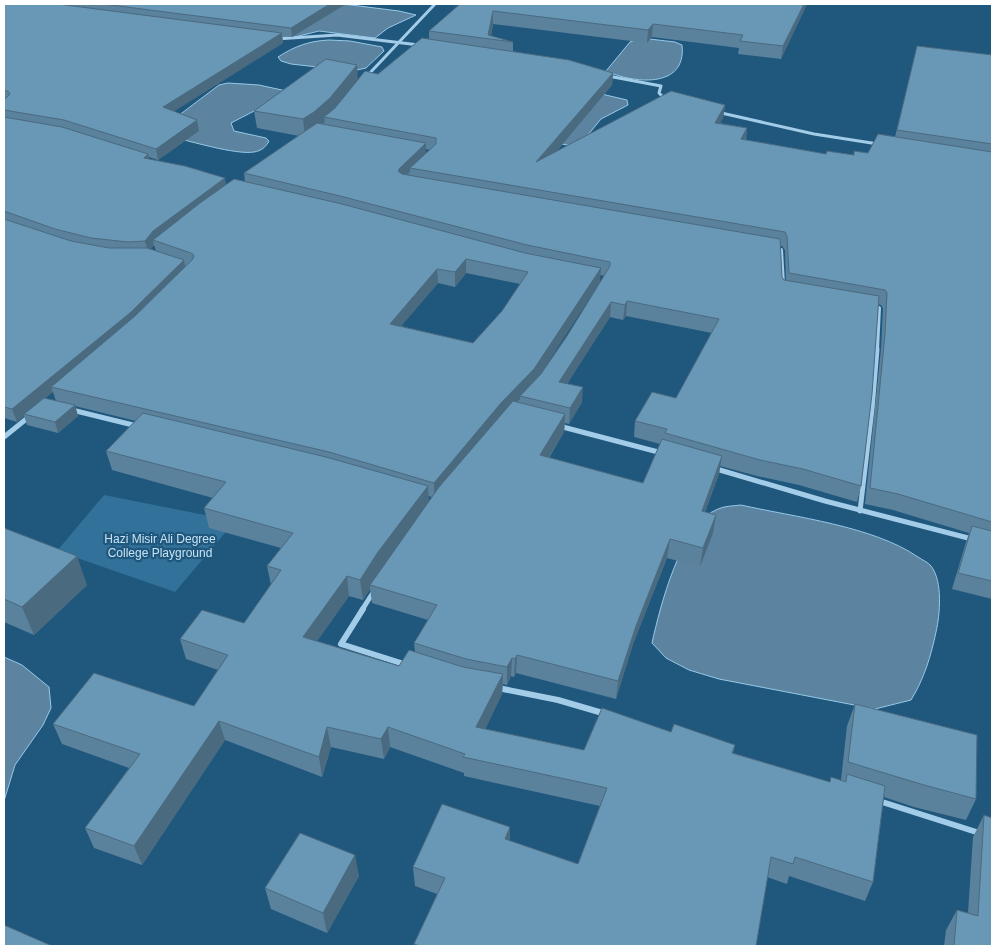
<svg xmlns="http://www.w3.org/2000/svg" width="996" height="950" font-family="Helvetica,sans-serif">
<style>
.green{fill:#32719a}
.water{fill:#5c84a1;stroke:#96c9e8}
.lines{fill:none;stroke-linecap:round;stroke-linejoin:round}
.minor-far3{stroke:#a2cce7;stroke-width:3}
.minor-far2{stroke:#a2cce7;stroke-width:4}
.minor-far1{stroke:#a2cce7;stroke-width:5}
.minor{stroke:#a2cce7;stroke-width:6}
.wall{fill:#5a829d;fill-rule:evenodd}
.shaded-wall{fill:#4a6a7f}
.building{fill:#6997b6;stroke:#4a6a7f;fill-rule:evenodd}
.labels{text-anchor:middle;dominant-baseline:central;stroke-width:4.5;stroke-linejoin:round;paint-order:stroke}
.park-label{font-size:12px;fill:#c6e3f5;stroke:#20577c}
</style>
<rect width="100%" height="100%" fill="#20577c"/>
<path class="green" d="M104 495 235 521 175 592 57 551Z"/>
<g class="water">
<path d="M204 4H343L399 11 416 15 388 28 375 38 319 31 291 38H284Z"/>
<path d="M641 38 675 42 682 45C687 90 632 83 606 71L630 42Z"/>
<path d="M329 40 350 41 382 47 384 51 366 68 353 71 291 64 281 61 278 57C295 46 309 41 329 40Z"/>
<path d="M228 83 259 85 305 95 258 109 231 123 234 131 266 138 269 141C266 147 261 151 254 152 235 155 191 141 171 137L174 119 219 85Z"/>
<path d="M576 88 627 100 628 105 601 119 578 147 540 140Z"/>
<path d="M741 505C794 517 873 526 918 557 922 560 928 562 931 566 943 581 940 615 936 632 931 656 924 679 911 700L875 709 719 679 689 670 666 658 652 643C660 607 681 523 718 509 724 506 733 506 741 505Z"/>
<path d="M4 657 22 665 49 687 51 708 43 725 15 765 4 801Z"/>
</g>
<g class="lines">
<g class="minor-far3">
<path d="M276 39 337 35 419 45"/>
<path d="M367 76 435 4"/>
<path d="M608 76 661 86 659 93 665 99"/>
<path d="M717 112 814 134 878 144"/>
</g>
<g class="minor-far2">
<path d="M776 249 781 250 783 284"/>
<path d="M873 307 879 308 877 350"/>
</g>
<g class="minor-far1">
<path d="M72 410 137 426"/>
<path d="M559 426 662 453"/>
<path d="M4 437 30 416"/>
<path d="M713 468 825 501 972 539"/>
<path d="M860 511 872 409 877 349"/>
<path d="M362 610 374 591"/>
</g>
<g class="minor">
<path d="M363 609 341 644 407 665"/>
<path d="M498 688 558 700 606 714"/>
<path d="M879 801 992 837"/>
</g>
</g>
<g class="wall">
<path d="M4 4H346L292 37 282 36 283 43 174 111 199 131 158 160 149 157V159L227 184 245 182 244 173 299 136 257 128 254 111 378 74 429 39V31L460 4H807L781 59 738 54 739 48 652 37 647 43 493 24 491 36 513 42V52L613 73 612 85 556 152 725 105 723 118 720 123 747 128 746 140 826 154 854 155 868 153 895 137 917 46 992 55V599L952 589 966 542 969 533 893 510 865 504 881 349 883 308 881 305 878 304 861 486 857 502 799 485 757 476 720 466 719 474 705 512 716 515 713 533 700 567 667 558 633 644 616 699 516 673 514 677 511 676 507 685 503 684 502 694 485 729 584 750 671 732 735 745 733 753 830 782 831 777 841 780 847 726 855 704 976 799 966 820 914 807 884 797 873 882 865 901 789 876 787 884 767 877 756 946H414V944L437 894 415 886 413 867 510 827V841L578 864 600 806 464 776V773L390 747 384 759 331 747 322 777 225 740 142 865 94 848 85 828 129 768 62 744 53 724 194 706 218 670 186 659 180 639 244 623 271 585 267 566 281 548 209 528 204 508 213 498 112 470 106 451 136 421 75 406 78 416 58 433 27 425 24 416 17 422 4 418ZM426 149 430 150 426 153ZM154 245 156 251 151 249ZM780 246H782L785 250 786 280H784L782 277ZM466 273 520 284 502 311 473 343 401 326 438 283 455 287ZM600 275 605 276 567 336 538 377 600 282ZM626 316 712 333 676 398 635 421 634 437 660 444 643 483 549 458 564 432 565 423 569 424 582 402 567 383 610 317 623 320ZM53 392 56 401 45 398ZM428 496 432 497 429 502ZM370 589 372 603 428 620 414 643 415 652 399 666 317 641 349 596 363 600Z"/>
<path d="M4 528 87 585 34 635 4 622Z"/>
<path d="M984 815 992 946H944L946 930 957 910 968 913 973 837Z"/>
<path d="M359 876 327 933 271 909 265 888Z"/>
</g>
<g class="shaded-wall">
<path d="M330 4H346L292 37 291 28Z"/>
<path d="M804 4H807L781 59 783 46Z"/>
<path d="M493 11V24L490 39 488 35Z"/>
<path d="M653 24 652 37 647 43 648 30Z"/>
<path d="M282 33 283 43 165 117 163 107Z"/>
<path d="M357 65 358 82 331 116 324 117 325 122 316 129 305 137 303 119Z"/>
<path d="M613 73 612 85 536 176V162Z"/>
<path d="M725 105 723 118 713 135 715 123Z"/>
<path d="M197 120 199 131 158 160 156 149Z"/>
<path d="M747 128 745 141 741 139Z"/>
<path d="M426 143V156L410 168V172L400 181 398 171 400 168Z"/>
<path d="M148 154 151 165 144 158Z"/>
<path d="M225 178 227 190 153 240 154 245 148 252 145 241 153 231Z"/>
<path d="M466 259V273L455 287V272Z"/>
<path d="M184 260 186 272 133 325 51 387 53 392 26 414H24V416L17 422 12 409Z"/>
<path d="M601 268 600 282 534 384 520 396V399L501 418 434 498V483Z"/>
<path d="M437 269 438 283 391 338 390 324Z"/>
<path d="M627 301 626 316 623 320 625 305Z"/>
<path d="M611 302 610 317 559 397V382Z"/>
<path d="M583 387 582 402 569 424 570 408Z"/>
<path d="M75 405 78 416 58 433 55 422Z"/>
<path d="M565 414 564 432 539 473 540 455Z"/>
<path d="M722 456 719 474 698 530 702 511Z"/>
<path d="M428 486 429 505 370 585V589L363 600 360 580 378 552Z"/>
<path d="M716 515 713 533 700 567 703 548Z"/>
<path d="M670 539 667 558 633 644 616 699 618 681 636 626Z"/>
<path d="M77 556 87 585 34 635 22 607Z"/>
<path d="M347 576 349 596 306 657 303 637Z"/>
<path d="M517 655 516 673 514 677 515 659Z"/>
<path d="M512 658 511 676 507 685V667Z"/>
<path d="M503 674 502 694 477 747 476 727Z"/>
<path d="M219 721 225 740 142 865 134 846Z"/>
<path d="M327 727 331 747 322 777 319 757Z"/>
<path d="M388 727 390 747 384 759 381 739Z"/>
<path d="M510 827V846L505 839Z"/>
<path d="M355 855 359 876 327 933 323 913Z"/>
</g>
<g class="building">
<path d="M4 4H58L282 33 163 107 197 120 156 149 64 120 4 110V100L10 94 8 91H4Z"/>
<path d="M103 4H330L291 28Z"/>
<path d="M460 4H804L783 46 740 41 743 35 653 24 648 30 493 11 488 35 513 42 429 31Z"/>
<path d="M422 38 569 60 613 73 536 162 671 91 725 105 715 123 747 128 741 139 826 154 827 151 854 155V151L868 153 878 134 992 152V522L898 494 870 488 885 334 887 293 885 290 789 273 787 236 785 232 410 168 436 144V138L324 117 335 108 365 71 378 74Z"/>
<path d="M917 46 992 55V144L897 130Z"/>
<path d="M326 59 357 65 330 98 314 112 303 119 254 111Z"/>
<path d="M4 117 62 127 148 154 144 158 185 166 225 178 153 231 145 241 128 242 91 238 55 229 4 211Z"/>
<path d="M317 123 426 143 400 168 398 171 402 174 780 239 782 277 784 280 879 296 872 394 861 486 803 469 760 460 665 433 667 429 635 421 652 392 676 398 719 319 627 301 625 305 611 302 559 382 583 387 570 408 520 396 541 374 567 336 610 266V262L527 245 344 197 244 173Z"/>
<path d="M234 179 342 204 525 253 601 268 534 369 501 403 434 483 329 452 51 387 135 316 193 259 194 255 191 253 153 240 200 203ZM466 259 528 272 502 311 473 343 390 324 437 269 455 272Z"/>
<path d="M4 219 71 241 109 248H147L184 260 130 313 12 409 4 407Z"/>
<path d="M44 398 75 405 55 422 24 414Z"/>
<path d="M513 401 565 414 540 455 643 483 662 439 722 456 702 511 716 515 703 548 670 539 636 626 618 681 517 655 515 659 512 658 507 667 466 659 414 643 437 605 370 585 439 487Z"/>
<path d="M143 413 326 457 428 486 378 552 360 580 347 576 303 637 399 666 409 650 463 667 503 674 476 727 584 750 602 708 671 732 674 724 735 745 732 753 830 782 831 777 846 782 847 774 885 786 873 882 795 857 793 864 771 857 756 946H420L414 944 445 878 413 867 442 804 510 827 505 839 578 864 607 788 463 757 465 754 388 727 381 739 327 727 319 757 219 721 134 846 85 828 140 754 53 724 94 673 194 706 228 655 180 639 202 610 244 623 281 570 267 566 293 533 204 508 226 482 106 451Z"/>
<path d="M972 526 992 531V581L958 573Z"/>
<path d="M4 528 77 556 22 607 4 599Z"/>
<path d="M855 704 977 735 976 799 924 785 848 762Z"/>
<path d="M984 815 992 818V946H954L957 910 978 916Z"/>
<path d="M300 833 355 855 323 913 265 888Z"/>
<path d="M4 925 52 946H4Z"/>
</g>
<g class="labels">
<g class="park-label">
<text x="160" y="539">Hazi Misir Ali Degree<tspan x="160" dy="14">College Playground</tspan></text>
</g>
</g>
<rect width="996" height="950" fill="none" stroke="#ffffff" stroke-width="10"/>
</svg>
